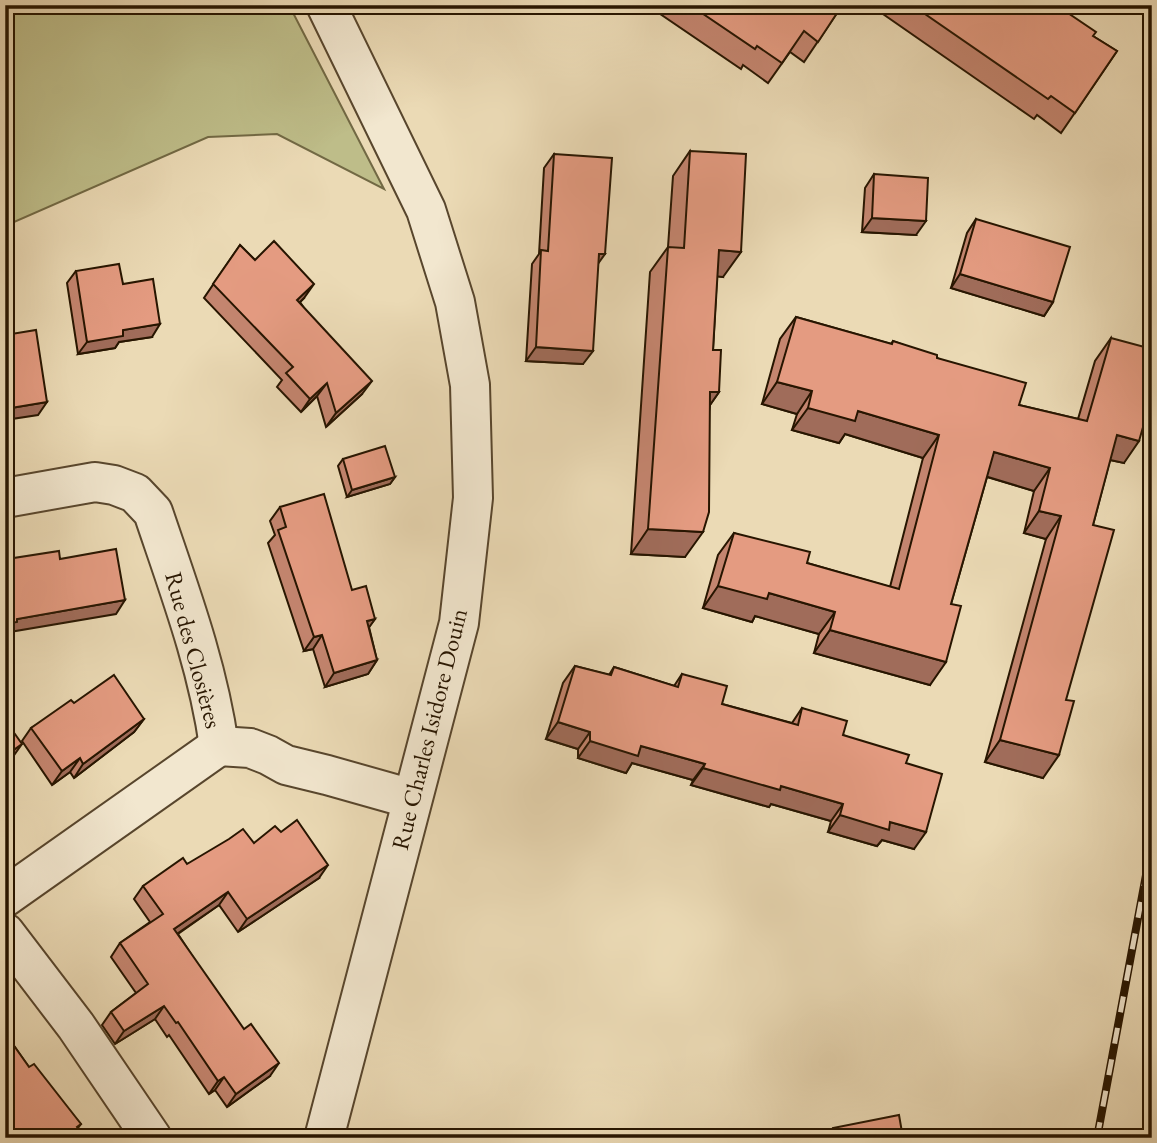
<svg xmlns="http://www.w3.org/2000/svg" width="1157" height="1143" font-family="'EB Garamond',serif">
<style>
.green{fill:#bebd89;stroke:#726944;stroke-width:2}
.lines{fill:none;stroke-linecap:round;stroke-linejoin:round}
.minor-casing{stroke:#58462d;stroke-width:42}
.tertiary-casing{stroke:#58462d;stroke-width:42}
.minor{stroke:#f2e7cf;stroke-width:38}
.tertiary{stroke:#f2e7cf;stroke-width:38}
.rail-casing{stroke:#271500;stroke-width:8}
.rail{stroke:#f2e7cf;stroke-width:5;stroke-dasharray:16;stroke-linecap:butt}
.wall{fill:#c4856f;stroke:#271500;stroke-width:2}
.shaded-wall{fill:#a06c5a;stroke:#271500;stroke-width:2}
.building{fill:#e49b81;stroke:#271500;stroke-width:2}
.labels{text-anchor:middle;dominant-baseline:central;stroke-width:6;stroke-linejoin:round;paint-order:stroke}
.street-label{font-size:24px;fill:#271500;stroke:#f2e7cf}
</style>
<rect width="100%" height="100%" fill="#ebdab5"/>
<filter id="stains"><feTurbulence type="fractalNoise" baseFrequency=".00286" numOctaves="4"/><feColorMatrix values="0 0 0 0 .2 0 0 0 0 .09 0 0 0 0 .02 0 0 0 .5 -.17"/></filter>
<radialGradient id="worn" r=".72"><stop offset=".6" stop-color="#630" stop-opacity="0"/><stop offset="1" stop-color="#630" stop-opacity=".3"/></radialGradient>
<path class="green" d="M17 5H289L384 189 277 134 208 137 5 226V15Z"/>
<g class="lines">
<g class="minor-casing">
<g id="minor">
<path d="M5 498 95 482 114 485 135 493 153 512C179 589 208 666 219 746"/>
<path d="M219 746 250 748 268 755 286 765 327 775 412 799"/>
<path d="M5 897 219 746"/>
<path d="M5 933 76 1026 152 1138"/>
</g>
</g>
<g class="tertiary-casing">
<path id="tertiary" d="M324 1138 459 623 473 498 470 385 455 302 426 210 326 5"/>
</g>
<use href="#minor" class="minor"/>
<use href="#tertiary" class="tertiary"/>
<g class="rail-casing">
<path id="rail" d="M1097 1138 1152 843"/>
</g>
<use href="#rail" class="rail"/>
</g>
<g class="wall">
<path d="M647 5H838L841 7 804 62 790 52 768 83 743 65 741 69Z"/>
<path d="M870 5H1056L1093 36 1117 51 1061 133 1037 115 1034 119Z"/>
<path d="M690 151 723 277 717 276 713 350 719 392 710 405 685 557 631 554 650 272 668 247 673 176Z"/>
<path d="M554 154 598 263 583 364 526 361 532 264 539 254 544 168Z"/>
<path d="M874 174 916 235 862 232 865 188Z"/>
<path d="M976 219 1053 302 1044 316 951 288 967 233Z"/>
<path d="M240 245 255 260 304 298 300 302 362 394 326 427 317 396 301 412 277 387 282 380 204 298Z"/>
<path d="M76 271 123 284 152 337 119 342 115 348 78 354 67 283Z"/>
<path d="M796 317 891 344 893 341 937 358 1019 405 1078 419 1095 361 1111 338 1124 463 1110 460 1093 525 1043 778 985 762 1046 539 1024 533 1034 491 987 477 951 604 930 685 814 653 819 634 755 616 752 622 703 608 718 555 734 533 807 563 890 587 923 458 845 434 839 443 792 430 797 414 762 404 780 339Z"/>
<path d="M343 459 395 477 390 484 347 497 338 466Z"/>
<path d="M280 507 352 590 375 619 369 627 377 660 368 674 325 687 313 649 304 651 268 543 275 535 270 521Z"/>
<path d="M575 666 609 675 614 667 674 686 682 674 722 704 792 723 802 708 843 735 906 763 914 849 882 840 877 846 828 832 831 821 771 804 769 807 691 785 693 780 632 763 626 773 578 758V749L546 739 563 683Z"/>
<path d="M74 703 144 719 134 732 74 778 70 772 52 785 22 741 31 728Z"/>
<path d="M254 843 319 878 238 932 219 905 178 934 270 1076 227 1107 215 1090 209 1094 169 1035 167 1037 155 1019 115 1044 102 1025 111 1012 136 993 111 957 120 943 150 922 134 899 143 886 187 864Z"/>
<path d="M5 1033 29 1067 81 1124 78 1128 85 1138H5Z"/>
</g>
<g class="shaded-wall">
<path d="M872 218 926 221 916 235 862 232Z"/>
<path d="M719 250 741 252 723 277 701 275Z"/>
<path d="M599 254H605L595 268Z"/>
<path d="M960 274 1053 302 1044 316 951 288Z"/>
<path d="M314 284 304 298 288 314 297 300Z"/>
<path d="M160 324 152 337 119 342 115 348 78 354 87 342 123 330Z"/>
<path d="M536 347 593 351 583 364 526 361Z"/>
<path d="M372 381 362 394 326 427 336 413Z"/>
<path d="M777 382 812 391 797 414 762 404Z"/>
<path d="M327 383 317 396 301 412 310 399Z"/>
<path d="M710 392H719L701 418Z"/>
<path d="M47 402 38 415 5 420V409Z"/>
<path d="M808 408 858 411 939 435 923 458 845 434 839 443 792 430Z"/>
<path d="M1117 435 1139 441 1124 463 1101 458Z"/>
<path d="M994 452 1050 468 1034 491 978 474Z"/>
<path d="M395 477 390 484 347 497 352 490Z"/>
<path d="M1039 511 1061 516 1046 539 1024 533Z"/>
<path d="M648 529 703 532 685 557 631 554Z"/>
<path d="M718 586 769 593 835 612 819 634 755 616 752 622 703 608Z"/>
<path d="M125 600 116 614 10 632 8 635 5 636V624L17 619Z"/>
<path d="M375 619 365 633 367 621Z"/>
<path d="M830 630 946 662 930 685 814 653Z"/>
<path d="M322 635 313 649 304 651 314 637Z"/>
<path d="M377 660 368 674 325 687 334 673Z"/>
<path d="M144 719 134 732 74 778 83 764Z"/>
<path d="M558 722 590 732 578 749 546 739Z"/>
<path d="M1000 740 1059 755 1043 778 985 762Z"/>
<path d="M590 741 641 746 705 764 693 780 632 763 626 773 578 758Z"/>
<path d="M22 744 12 758 5 763V756Z"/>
<path d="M80 758 70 772 52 785 62 771Z"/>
<path d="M703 768 781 786 843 804 831 821 771 804 769 807 691 785Z"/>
<path d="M840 815 890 822 926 832 914 849 882 840 877 846 828 832Z"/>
<path d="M328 865 319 878 238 932 247 919Z"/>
<path d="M228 892 219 905 165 942 174 929Z"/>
<path d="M164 1006 155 1019 115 1044 124 1031Z"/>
<path d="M279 1063 270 1076 227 1107 236 1094Z"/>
<path d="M224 1077 215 1090 209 1094 218 1081Z"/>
</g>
<g class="building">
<path d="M690 5H838L841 7 818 42 804 31 782 63 757 46 755 49Z"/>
<path d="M912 5H1056L1096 32 1093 36 1117 51 1075 113 1051 96 1048 99Z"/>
<path d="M690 151 746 154 741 252 719 250 713 350H721L719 392H710L709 512 703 532 648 529 668 247 684 248Z"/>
<path d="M554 154 612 158 605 254H599L593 351 536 347 541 250 548 251Z"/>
<path d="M874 174 928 178 926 221 872 218Z"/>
<path d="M976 219 1070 247 1053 302 960 274Z"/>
<path d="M274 241 314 284 297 300 372 381 336 413 327 383 310 399 286 373 293 367 213 284 240 245 255 260Z"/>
<path d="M119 264 123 284 153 279 160 324 123 330V336L87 342 76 271Z"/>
<path d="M796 317 892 344 893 341 937 355V358L1026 383 1019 405 1087 421 1111 338 1152 349V396L1139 441 1117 435 1093 525 1114 530 1066 700 1074 701 1059 755 1000 740 1061 516 1039 511 1050 468 994 452 951 604 961 606 946 662 830 630 835 612 769 593 767 599 718 586 734 533 810 552 807 563 899 589 939 435 858 411 855 421 808 408 812 391 777 382Z"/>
<path d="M36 330 47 402 5 409V335Z"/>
<path d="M385 446 395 477 352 490 343 459Z"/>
<path d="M324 494 352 590 366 586 375 619 367 621 377 660 334 673 322 635 314 637 278 530 286 527 280 507Z"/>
<path d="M116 549 125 600 17 619V622L5 624V558H7V559L59 551 60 559Z"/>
<path d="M575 666 611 675 614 667 678 687 682 674 727 686 722 704 798 725 802 708 847 721 843 735 909 755 906 763 942 774 926 832 890 822 889 830 840 815 843 804 781 786 780 790 703 768 705 764 641 746 638 756 590 741V732L558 722Z"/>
<path d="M114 675 144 719 83 764 80 758 62 771 31 728 71 700 74 703Z"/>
<path d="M5 720 22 744 5 756Z"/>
<path d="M297 820 328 865 247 919 228 892 174 929 244 1029 251 1024 279 1063 236 1094 224 1077 218 1081 178 1022 176 1023 164 1006 124 1031 111 1012 148 984 120 943 163 914 143 886 183 858 187 864 229 839 243 829 254 843 275 826 281 832Z"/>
<path d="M5 1033 29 1067 34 1064 81 1124 77 1127 85 1138H14L5 1125Z"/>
<path d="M899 1115 903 1138H818L834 1134 833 1128Z"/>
</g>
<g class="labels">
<g class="street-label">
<text transform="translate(194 650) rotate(75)">Rue des Closières</text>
<text transform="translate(429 729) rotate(-76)">Rue Charles Isidore Douin</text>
</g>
</g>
<rect width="1157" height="1143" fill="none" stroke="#ebdab5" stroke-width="28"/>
<rect x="7" y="7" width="1143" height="1129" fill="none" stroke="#271500" stroke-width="3.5"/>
<rect x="14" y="14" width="1129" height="1115" fill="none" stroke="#271500" stroke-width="2"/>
<rect width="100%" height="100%" filter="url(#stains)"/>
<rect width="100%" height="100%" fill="url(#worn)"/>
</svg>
